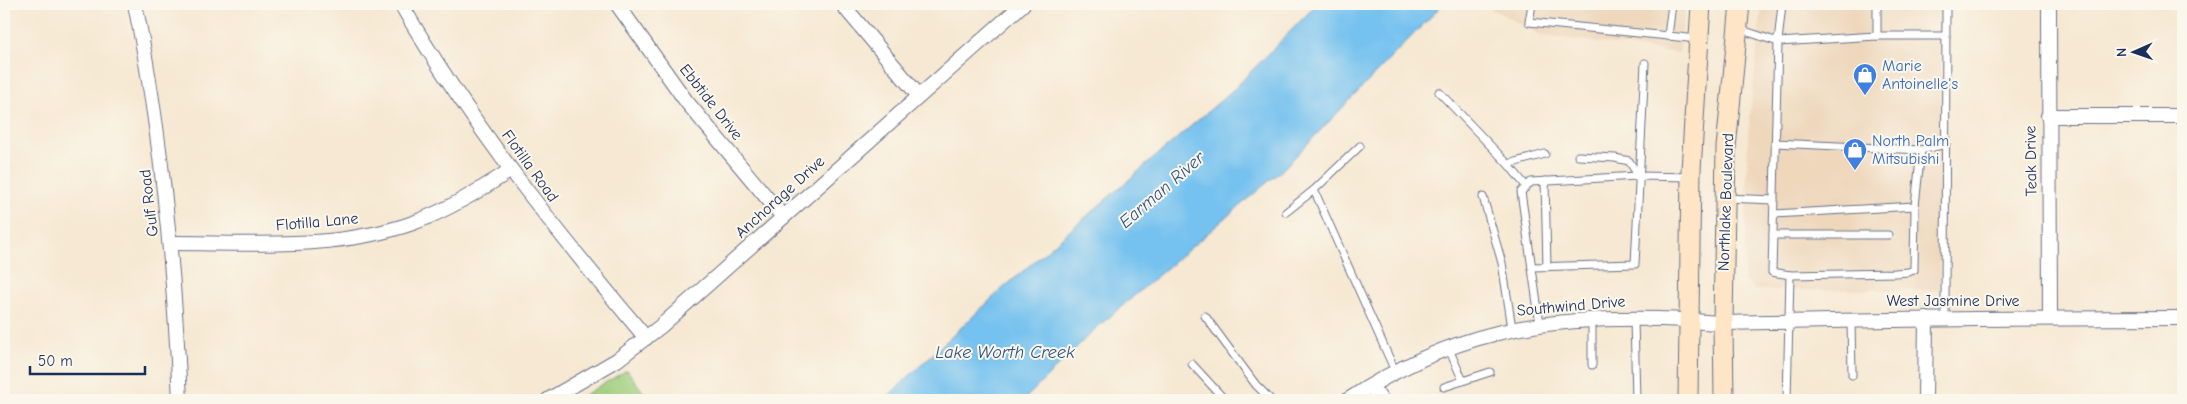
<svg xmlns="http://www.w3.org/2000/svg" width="2187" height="404" font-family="'Comic Neue',sans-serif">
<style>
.built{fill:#eed7bb}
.green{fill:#9dcd7c;stroke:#5c7e6d}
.water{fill:#75c1ef;stroke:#4878a6}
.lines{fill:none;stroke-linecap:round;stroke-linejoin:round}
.lane-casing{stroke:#687087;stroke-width:9}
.street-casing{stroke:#687087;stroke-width:16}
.secondary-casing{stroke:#687087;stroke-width:21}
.lane{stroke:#fff;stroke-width:7}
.street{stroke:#fff;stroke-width:14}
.secondary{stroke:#fde5c5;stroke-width:19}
.labels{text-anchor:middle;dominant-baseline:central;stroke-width:4;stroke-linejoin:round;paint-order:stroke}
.shop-label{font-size:16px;fill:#366cbe;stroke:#fbf7ec;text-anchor:start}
.street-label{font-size:16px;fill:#1b2f5e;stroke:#fbf7ec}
.water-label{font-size:18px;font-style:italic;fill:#325482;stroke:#fbf7ec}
</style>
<rect width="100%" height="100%" fill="#fbf7ec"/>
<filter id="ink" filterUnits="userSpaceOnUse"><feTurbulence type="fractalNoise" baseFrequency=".02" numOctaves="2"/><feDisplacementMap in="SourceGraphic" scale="10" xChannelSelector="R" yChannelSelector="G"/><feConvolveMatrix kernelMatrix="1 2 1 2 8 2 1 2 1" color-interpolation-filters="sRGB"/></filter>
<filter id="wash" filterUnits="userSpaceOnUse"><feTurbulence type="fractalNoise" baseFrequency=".0096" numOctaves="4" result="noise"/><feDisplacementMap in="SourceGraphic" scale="20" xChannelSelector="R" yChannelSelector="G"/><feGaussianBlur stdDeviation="1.12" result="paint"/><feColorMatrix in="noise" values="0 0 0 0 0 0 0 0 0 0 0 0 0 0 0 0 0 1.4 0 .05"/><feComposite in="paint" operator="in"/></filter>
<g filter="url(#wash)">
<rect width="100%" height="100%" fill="#f6e8d2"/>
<g class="built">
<path d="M1488 4H1686L1679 53 1540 35 1486 6Z"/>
<path d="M1762 4H1941L1940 290H1755L1744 280 1748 133Z"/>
</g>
<path class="green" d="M627 370 649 400H576Z"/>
<path class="water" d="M1317 4H1443L1283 169 1094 330 1024 400H884L1000 291 1234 89Z"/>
</g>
<g filter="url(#ink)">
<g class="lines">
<g class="lane-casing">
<g id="lane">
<path d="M1532 4 1529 22 1698 39"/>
<path d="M1782 4 1778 42 1772 272 1790 275 1787 400"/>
<path d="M1877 4V36"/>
<path d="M1739 29 1778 42 1877 36H1946"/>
<path d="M1668 36 1672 4"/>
<path d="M1439 92 1508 164 1545 154"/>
<path d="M1775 143 1921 150"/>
<path d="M1360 146 1314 190 1395 371"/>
<path d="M1578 156 1615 158 1629 161 1638 175"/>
<path d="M1508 164 1526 186"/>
<path d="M1545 181 1547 267"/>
<path d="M1483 197 1502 263 1512 328"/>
<path d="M1725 198 1774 200"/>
<path d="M1286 212 1314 190"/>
<path d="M1774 214 1915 206"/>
<path d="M1773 235H1888"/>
<path d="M1532 267 1635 264 1645 63"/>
<path d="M1790 275 1895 273 1908 272 1914 270 1915 206 1921 150 1946 144"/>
<path d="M1205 316 1256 385 1271 400"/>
<path d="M1634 319 1636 400"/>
<path d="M1945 319 1946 4"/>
<path d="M1851 320 1852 375"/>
<path d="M1540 324 1521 192 1531 182 1638 176 1691 177"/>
<path d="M1448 347 1463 381"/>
<path d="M1192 364 1225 400"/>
<path d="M1592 365V320"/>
<path d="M1444 387 1490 372"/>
</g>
</g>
<g class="street-casing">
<g id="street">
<path d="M135 4C162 135 174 267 180 400"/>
<path d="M401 4C470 124 557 232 646 338"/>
<path d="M617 4 686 101 783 217"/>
<path d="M842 4 919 96"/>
<path d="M2049 4 2050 318"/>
<path d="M2048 116H2183"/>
<path d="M171 243C252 243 336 250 413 223 448 210 480 190 511 170"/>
<path d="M1371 386 1381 400"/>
<path d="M548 400 617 360 661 326 1023 4"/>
<path d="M1348 400C1450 332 1541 316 1661 319 1682 319 1704 323 1725 323 1878 320 2030 318 2183 318"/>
<path d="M1925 400 1926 319"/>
</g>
</g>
<g class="secondary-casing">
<g id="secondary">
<path d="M1688 400 1691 170 1701 4"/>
<path d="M1724 400 1723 323 1726 148 1740 4"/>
</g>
</g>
<use href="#lane" class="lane"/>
<use href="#street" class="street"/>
<use href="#secondary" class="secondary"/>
</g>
</g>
<defs>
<g id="shop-pin" transform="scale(1.25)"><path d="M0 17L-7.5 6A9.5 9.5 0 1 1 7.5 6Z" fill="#3f7fe0" stroke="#fbf7ec"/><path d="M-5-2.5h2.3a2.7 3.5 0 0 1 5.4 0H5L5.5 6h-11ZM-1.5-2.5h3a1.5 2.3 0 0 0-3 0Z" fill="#fff"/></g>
</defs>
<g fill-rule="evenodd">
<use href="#shop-pin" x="1865" y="75"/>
<use href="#shop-pin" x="1855" y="150"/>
</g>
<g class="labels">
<g class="shop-label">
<text x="1882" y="66">Marie<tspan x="1882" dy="18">Antoinelle's</tspan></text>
<text x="1872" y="141">North Palm<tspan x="1872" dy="18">Mitsubishi</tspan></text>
</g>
<g class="street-label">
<text transform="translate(711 102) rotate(52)">Ebbtide Drive</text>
<text transform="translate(2031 161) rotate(-91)">Teak Drive</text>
<text transform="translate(530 166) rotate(54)">Flotilla Road</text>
<text transform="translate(780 197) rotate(-42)">Anchorage Drive</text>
<text transform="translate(1726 202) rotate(-88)">Northlake Boulevard</text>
<text transform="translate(149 203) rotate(-97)">Gulf Road</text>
<text transform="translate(317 222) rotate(-5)">Flotilla Lane</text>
<text x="1953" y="301">West Jasmine Drive</text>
<text transform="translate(1571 306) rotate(-5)">Southwind Drive</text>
</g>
<g class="water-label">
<text transform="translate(1162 190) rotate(-41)">Earman River</text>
<text x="1005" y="352">Lake Worth Creek</text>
</g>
</g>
<rect width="2187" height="404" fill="none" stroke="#fbf7ec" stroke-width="20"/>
<g transform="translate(2134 52) rotate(268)" stroke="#fbf7ec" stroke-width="4" paint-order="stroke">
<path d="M0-4L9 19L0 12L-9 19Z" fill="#1b2f5e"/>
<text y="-8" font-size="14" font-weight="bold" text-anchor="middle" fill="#1b2f5e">N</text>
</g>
<path d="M30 366v8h115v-8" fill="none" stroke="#1b2f5e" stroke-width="2.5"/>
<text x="38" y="366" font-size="15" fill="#1b2f5e" stroke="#fbf7ec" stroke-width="4" paint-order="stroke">50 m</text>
</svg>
